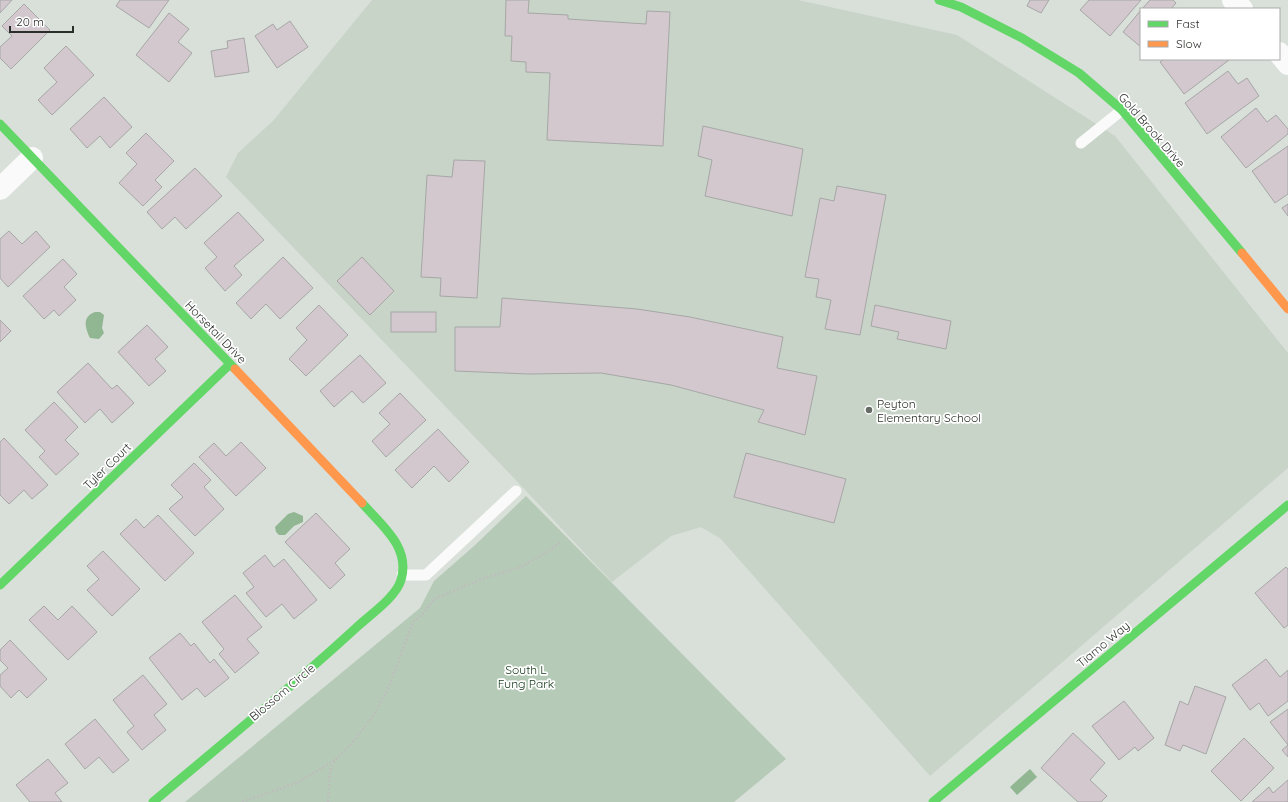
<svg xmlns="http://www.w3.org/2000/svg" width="1288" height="802" font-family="Quicksand,sans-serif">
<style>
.built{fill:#c8d4c8}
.green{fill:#b6cbb7}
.water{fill:#90b692}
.building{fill:#d2c8ce;stroke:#a6a7a6}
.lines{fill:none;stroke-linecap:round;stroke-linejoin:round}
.path{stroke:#bcbebc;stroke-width:2.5;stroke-dasharray:2 2;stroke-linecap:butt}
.lane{stroke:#f9faf9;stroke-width:11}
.street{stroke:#f9faf9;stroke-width:22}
.fast{stroke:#63d668;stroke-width:9}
.slow{stroke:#ff974d;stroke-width:9}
.poi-dot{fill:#676c67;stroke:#fff;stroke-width:1.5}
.labels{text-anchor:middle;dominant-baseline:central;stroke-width:3.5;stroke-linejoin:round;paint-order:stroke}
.street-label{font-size:12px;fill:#2a2e2a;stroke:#fff}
.poi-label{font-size:12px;fill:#2a2e2a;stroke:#fff;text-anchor:start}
.park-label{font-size:12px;fill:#0f3514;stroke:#fff}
</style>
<rect width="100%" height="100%" fill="#d9dfd9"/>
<path class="built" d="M372 0H798L957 35 1115 136 1288 353V468L930 776 720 538 701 527 671 536 612 582 512 476 226 177 238 153 273 121Z"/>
<path class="green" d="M526 496 786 759 734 802H185L420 608 434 581 474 546Z"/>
<g class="water">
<path d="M95 312H100L104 315 102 328 104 333 99 339 90 338C85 327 82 317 95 312Z"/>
<path d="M294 512 303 516V522L294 526 285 535H279L276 532 275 527 288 514Z"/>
<path d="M1030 769 1037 777 1017 795 1010 787Z"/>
</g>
<g class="building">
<path d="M0 0H12L0 13Z"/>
<path d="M120 0H169L149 28 116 6Z"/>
<path d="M506 0H529L528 13 568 15V19L646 24 647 11 670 12 663 146 547 140 550 73 526 72V62L511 61 512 36H505Z"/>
<path d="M1030 0H1049L1041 13 1027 6Z"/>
<path d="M1089 0H1141L1110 36 1080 10Z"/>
<path d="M1150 0H1173L1176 3 1171 9H1142Z"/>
<path d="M24 4 50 30 11 69 0 58V47L12 36 2 26Z"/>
<path d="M1141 10V47L1123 32Z"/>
<path d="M169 13 189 29 178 42 192 53 169 82 136 55Z"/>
<path d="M290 21 308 47 277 68 255 36 273 24 277 30Z"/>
<path d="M244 38 249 72 215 77 211 51 228 48 227 41Z"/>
<path d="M66 46 94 75 52 115 38 100 57 82 44 68Z"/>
<path d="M1164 59H1229V60L1184 94 1160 62Z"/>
<path d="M1228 71 1238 84 1247 78 1259 96 1207 134 1185 103Z"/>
<path d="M104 97 132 127 110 148 100 136 87 148 70 129Z"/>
<path d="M1256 108 1267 122 1276 115 1288 129V134L1246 168 1221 137Z"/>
<path d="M703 126 803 149 792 216 705 196 712 160 698 156Z"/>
<path d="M146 133 174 161 155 180 162 187 143 206 119 183 137 164 126 153Z"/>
<path d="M1288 146V194L1275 203 1252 171Z"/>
<path d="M454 160 485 161 477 298 440 296 441 278 421 277 427 175 452 177Z"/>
<path d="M195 168 222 196 186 229 175 217 162 229 147 212Z"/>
<path d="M837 186 886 195 860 335 825 329 831 300 816 297 819 279 805 277 820 198 834 201Z"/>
<path d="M1288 204V216L1282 208Z"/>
<path d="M238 212 264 240 234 266 242 275 225 291 205 268 217 257 204 243Z"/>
<path d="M9 231 22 244 36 231 50 247 8 287 0 278V239Z"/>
<path d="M283 257 313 288 280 319 266 304 251 319 236 303Z"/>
<path d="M362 257 394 291 370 315 337 281Z"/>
<path d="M63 259 77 274 64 287 76 300 59 316 54 310 44 319 23 296Z"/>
<path d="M502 298 637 309 690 317 783 337 777 368 817 376 805 435 758 422 764 410 671 385 601 373 528 374 455 371V327H500Z"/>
<path d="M319 305 348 335 306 376 289 359 307 340 296 328Z"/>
<path d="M875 305 951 321 946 349 897 339 899 332 871 326Z"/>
<rect x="391" y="312" width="45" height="20"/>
<path d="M0 320 11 331 0 342Z"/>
<path d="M147 325 168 347 155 359 166 371 149 386 118 352Z"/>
<path d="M360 355 386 383 363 403 352 391 334 407 320 391Z"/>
<path d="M88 363 112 389 117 385 134 403 112 423 100 409 85 423 57 392Z"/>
<path d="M400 393 426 420 386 457 372 441 390 424 379 413Z"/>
<path d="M54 402 78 427 65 440 79 454 56 475 39 457 45 451 25 430Z"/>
<path d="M438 429 469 462 449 482 434 466 412 488 395 470Z"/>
<path d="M4 438 48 485 32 499 24 490 9 504 0 495V442Z"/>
<path d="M241 442 266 468 236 496 199 457 214 443 226 456Z"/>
<path d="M746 453 846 479 834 523 734 497Z"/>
<path d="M194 463 211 480 204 487 224 509 195 536 169 509 183 497 171 485Z"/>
<path d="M316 513 350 549 335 563 345 575 330 589 285 542Z"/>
<path d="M158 515 194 553 165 581 120 534 136 519 144 528Z"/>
<path d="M103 551 140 589 112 616 87 590 99 579 87 566Z"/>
<path d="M265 555 274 567 284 559 317 600 294 619 282 604 266 617 246 593 254 587 243 573Z"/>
<path d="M1286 567 1288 569V625L1284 628 1255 593Z"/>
<path d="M235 595 262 627 247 639 259 653 235 673 219 654 224 649 202 622Z"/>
<path d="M44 606 58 620 72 606 97 632 68 660 29 620Z"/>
<path d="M180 633 191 646 194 643 210 663 214 659 229 678 205 697 197 688 182 700 149 658Z"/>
<path d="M10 640 47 679 27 698 19 690 11 698 0 686V675L8 668 0 660V650Z"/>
<path d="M1266 659 1280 677 1288 670V701L1268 716 1259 703 1250 710 1232 685Z"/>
<path d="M143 675 167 704 154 715 166 730 142 750 127 732 134 726 113 700Z"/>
<path d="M1195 686 1226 697 1206 754 1183 745 1180 751 1165 745 1180 701 1188 705Z"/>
<path d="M1124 701 1154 738 1138 751 1135 747 1119 760 1092 726Z"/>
<path d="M1288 709V757L1282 750 1288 745 1270 722Z"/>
<path d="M95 719 129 760 113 773 99 757 85 769 65 744Z"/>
<path d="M1073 733 1105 763 1090 780 1107 796 1101 802H1078L1041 768Z"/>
<path d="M1244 738 1274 768 1241 801 1211 771Z"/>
<path d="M48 759 68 783 55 793 62 802H30L16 785Z"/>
<path d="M1288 780V802H1252L1269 787 1273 793Z"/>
</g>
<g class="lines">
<g class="path">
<path d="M242 802 299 782 335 760"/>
<path d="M328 802 330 771 335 760 350 745 371 719 387 691 413 622 423 614 434 599 482 579 518 568 539 557 560 543"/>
</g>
<g class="lane">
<path d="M1081 143 1122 110"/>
<path d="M402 575H426L516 491"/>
</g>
<g class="street">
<path d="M1233 0 1242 9"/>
<path d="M1279 53 1288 64"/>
<path d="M0 189 32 158"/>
</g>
<g class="fast">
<path d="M939 0 961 7 1022 38 1079 73 1122 110 1242 253"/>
<path d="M0 124 235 369"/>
<path d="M0 585 230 364"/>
<path d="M153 802C222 744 292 687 358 626 371 614 396 597 401 580 411 547 381 525 362 503"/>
<path d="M933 802 1288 505"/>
</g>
<g class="slow">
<path d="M1242 253 1288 309"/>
<path d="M235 369 362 503"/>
</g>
</g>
<circle class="poi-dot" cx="869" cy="410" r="4"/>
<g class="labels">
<g class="street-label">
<text transform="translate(1152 130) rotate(49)">Gold Brook Drive</text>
<text transform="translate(216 332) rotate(46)">Horsetail Drive</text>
<text transform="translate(107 466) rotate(-44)">Tyler Court</text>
<text transform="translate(1103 644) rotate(-40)">Tiamo Way</text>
<text transform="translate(282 692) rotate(-40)">Blossom Circle</text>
</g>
<g class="poi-label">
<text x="877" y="403">Peyton<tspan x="877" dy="14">Elementary School</tspan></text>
</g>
<g class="park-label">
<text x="526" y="669">South L<tspan x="526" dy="14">Fung Park</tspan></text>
</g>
</g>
<rect x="1140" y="8" width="140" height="52" fill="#ffffff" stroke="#aaabaa"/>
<rect x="1148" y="21" width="20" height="6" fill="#63d668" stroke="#aaabaa"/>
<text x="1176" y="28" font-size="12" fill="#2a2e2a">Fast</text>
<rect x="1148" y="41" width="20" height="6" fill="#ff974d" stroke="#aaabaa"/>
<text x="1176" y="48" font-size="12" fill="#2a2e2a">Slow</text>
<path d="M10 26v6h63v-6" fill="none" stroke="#2a2e2a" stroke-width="2"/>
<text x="16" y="26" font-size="12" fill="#2a2e2a" stroke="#ffffff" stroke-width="3" paint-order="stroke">20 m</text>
</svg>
